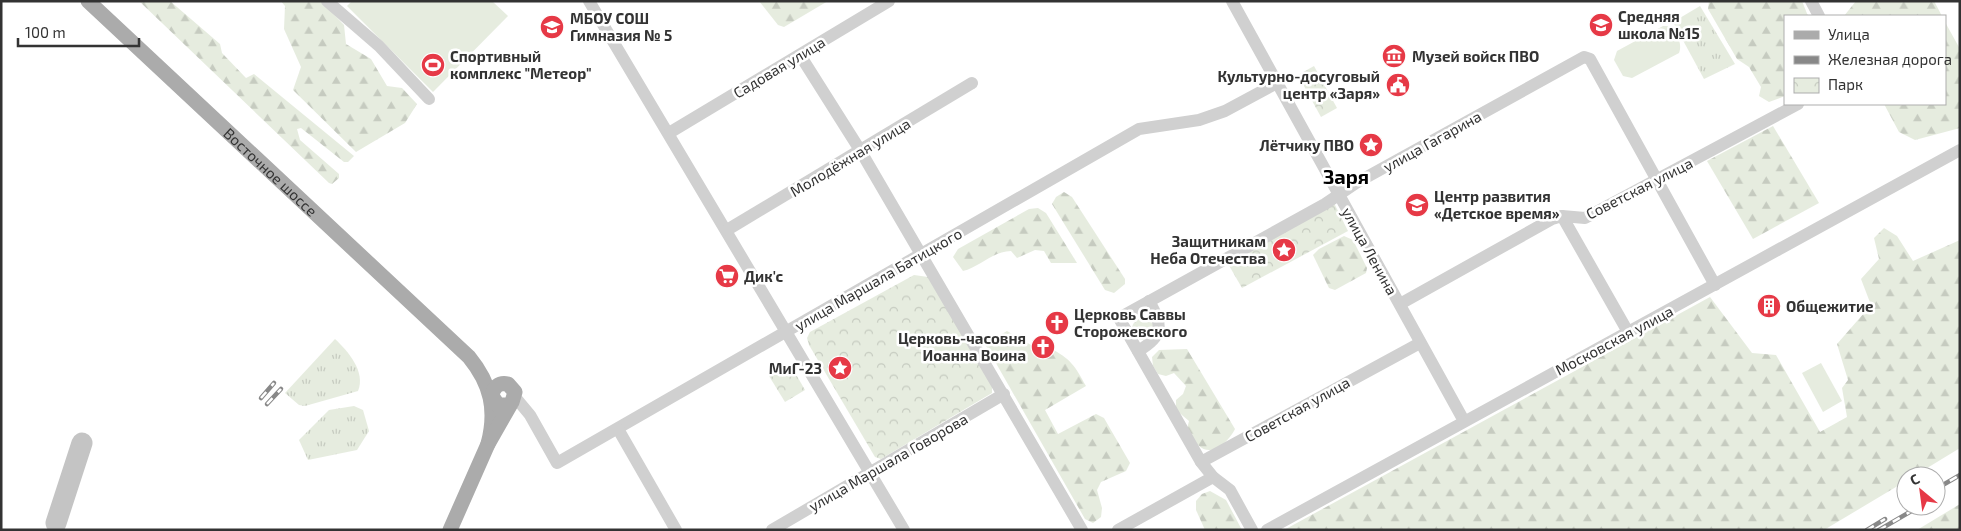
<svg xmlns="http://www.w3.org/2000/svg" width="1961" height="531" font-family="'Exo 2',sans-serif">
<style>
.grass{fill:url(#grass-tufts)}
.forest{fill:url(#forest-firs)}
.park{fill:url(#park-crowns)}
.garden{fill:#e6ecdf}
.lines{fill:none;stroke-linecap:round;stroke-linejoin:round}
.taxiway{stroke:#c4c4c4;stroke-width:21}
.minor{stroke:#d0d0d0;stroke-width:12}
.major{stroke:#ababab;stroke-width:15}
.rail-casing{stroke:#888;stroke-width:4.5}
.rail{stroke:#fff;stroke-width:2.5;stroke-dasharray:8;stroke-linecap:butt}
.labels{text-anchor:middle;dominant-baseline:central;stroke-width:5;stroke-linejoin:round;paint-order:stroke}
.poi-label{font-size:15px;font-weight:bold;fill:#333;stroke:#fff;text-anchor:start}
.street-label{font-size:15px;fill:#333;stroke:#fff}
.district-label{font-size:20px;font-weight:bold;fill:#000;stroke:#fff}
</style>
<defs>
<pattern id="grass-tufts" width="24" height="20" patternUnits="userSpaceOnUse" patternTransform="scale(1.25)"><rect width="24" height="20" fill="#e6ecdf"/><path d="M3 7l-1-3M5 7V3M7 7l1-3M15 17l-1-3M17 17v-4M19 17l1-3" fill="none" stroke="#c6cbc0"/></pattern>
<pattern id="forest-firs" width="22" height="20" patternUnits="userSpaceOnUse" patternTransform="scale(1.25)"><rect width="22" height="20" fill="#e6ecdf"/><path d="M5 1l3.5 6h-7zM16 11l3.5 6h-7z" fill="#c6cbc0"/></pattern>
<pattern id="park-crowns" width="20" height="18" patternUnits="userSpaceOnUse" patternTransform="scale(1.25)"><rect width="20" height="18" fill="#e6ecdf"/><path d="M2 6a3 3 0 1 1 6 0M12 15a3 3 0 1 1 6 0" fill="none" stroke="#c6cbc0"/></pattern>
</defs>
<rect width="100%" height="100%" fill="#fff"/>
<g class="grass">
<path d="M1700 6 1735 64 1704 79 1673 22Z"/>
<path d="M335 339C348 351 366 372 358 391L305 406 299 405 285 393Z"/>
<path d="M354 406 363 410 369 431 357 450 308 460 299 440 329 410Z"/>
</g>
<g class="forest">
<path d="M139 1H170L220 44 222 53 246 78 254 74 354 156 348 162H344L301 128 297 129 300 140 339 174V178L332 184 329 183Z"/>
<path d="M281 1H321L344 25 346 44 371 59 387 86 402 88 417 104 405 123 356 152 293 90 301 67 284 29 285 6Z"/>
<path d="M759 1H828L784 27 778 25Z"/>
<path d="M1709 1H1802L1808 16H1785V96L1769 102 1759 96 1761 87 1749 67 1737 59 1708 9Z"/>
<path d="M1856 1H1934L1942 16H1844Z"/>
<path d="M1945 22 1960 49V128L1915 140 1899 132 1884 104H1945Z"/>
<path d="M1773 126 1819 203 1753 239 1707 161Z"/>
<path d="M1064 192 1072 197 1125 279V284L1114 293 1105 290 1052 204 1056 197Z"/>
<path d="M1038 208 1046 213 1077 263H1051L1044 251 1035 250 1017 258 1011 251C993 251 980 267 963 271L953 257 958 249 1029 209Z"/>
<path d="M1884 228 1897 236 1913 261 1960 240V448L1914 476H1906V481L1824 530H1284L1710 297 1752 353 1776 355 1820 432 1847 417 1842 388 1848 380 1837 344 1871 305 1861 279 1879 259 1874 238Z"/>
<path d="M1344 236 1353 240 1367 268 1366 273 1335 290 1329 288 1313 255 1319 249Z"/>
<path d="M1007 331 1031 345 1039 353 1050 348C1071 359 1075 366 1086 386L1045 410 1058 434 1096 414 1104 418 1130 463 1126 471 1101 482 1097 490 1102 508 1101 517 1093 523 1085 519 985 344Z"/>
<path d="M1187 349 1235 429C1229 441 1212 459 1198 445 1194 441 1190 434 1187 429L1189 421 1176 410V400L1183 394 1186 386 1174 373 1166 376 1158 374 1153 366 1152 357 1159 350Z"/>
<path d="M1210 491 1226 500 1242 530H1205L1196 510V501L1202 494Z"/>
<path d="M1960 504V530H1917Z"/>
</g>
<g class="park">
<path d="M1314 66 1337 108 1321 117 1298 75Z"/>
<path d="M1334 203 1348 231 1242 288 1227 262Z"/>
<path d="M914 275 928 277 992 384V393L881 459 875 457 809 345 807 338 810 332Z"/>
<circle cx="1143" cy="329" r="11"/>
<path d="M790 364 805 390 785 402 769 376Z"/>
</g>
<g class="garden">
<path d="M352 1H492L508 16 433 92 347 6Z"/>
<path d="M1663 26H1668C1676 32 1683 43 1679 53L1632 78 1623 76 1614 60 1617 51Z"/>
<path d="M1821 363 1842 401 1823 412 1802 373Z"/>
</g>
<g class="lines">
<path class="taxiway" d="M56 523 82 443"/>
<g class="minor">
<path d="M327 1 379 46 429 99"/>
<path d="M589 1 904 530"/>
<path d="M1232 1 1464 421"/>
<path d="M1811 1 1819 16"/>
<path d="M800 55 860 150 1082 530"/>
<path d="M669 133 889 1"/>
<path d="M1562 216 1628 332"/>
<path d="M727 230 972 83"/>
<path d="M1400 304 1552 219 1562 216 1585 218 1798 104"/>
<path d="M1138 351C1164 336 1163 326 1149 301"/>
<path d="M515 397 530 415 557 463 1139 129 1199 120 1225 111 1277 83"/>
<path d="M618 429 676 530"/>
<path d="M1201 462 1420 343"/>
<path d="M772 530 1004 394"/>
<path d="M1118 530 1213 477"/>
<path d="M1252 530 1230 490 1213 477 1201 462 1119 318 1325 204 1356 183 1584 57 1590 59 1715 285"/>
<path d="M1267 530 1960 150"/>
</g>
<g class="major">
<path id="s1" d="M88 1 469 357C491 384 497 410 488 444"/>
<path d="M450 530 488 444 512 402 515 392 508 384C499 382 493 387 492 396L498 405H508L512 402"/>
</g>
<g class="rail-casing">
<g id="rail">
<path d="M261 398 274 383"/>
<path d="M267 404 281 389"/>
<path d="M1936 489 1960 475"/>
<path d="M1867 530 1885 519"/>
<path d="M1879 530 1920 506"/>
</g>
</g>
<use href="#rail" class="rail"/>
</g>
<defs>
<g id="school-disc" transform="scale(1.25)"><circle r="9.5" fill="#e63946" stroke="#fff"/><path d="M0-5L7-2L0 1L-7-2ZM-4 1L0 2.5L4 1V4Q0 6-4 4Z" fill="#fff"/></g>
<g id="museum-disc" transform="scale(1.25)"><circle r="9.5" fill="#e63946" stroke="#fff"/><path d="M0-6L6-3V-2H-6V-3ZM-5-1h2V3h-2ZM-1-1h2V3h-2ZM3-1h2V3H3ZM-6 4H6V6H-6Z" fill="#fff"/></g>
<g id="stadium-disc" transform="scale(1.25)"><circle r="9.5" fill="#e63946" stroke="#fff"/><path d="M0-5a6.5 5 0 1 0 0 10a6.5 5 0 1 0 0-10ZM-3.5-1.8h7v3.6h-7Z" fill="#fff"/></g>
<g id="civic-disc" transform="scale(1.25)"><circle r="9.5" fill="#e63946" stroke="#fff"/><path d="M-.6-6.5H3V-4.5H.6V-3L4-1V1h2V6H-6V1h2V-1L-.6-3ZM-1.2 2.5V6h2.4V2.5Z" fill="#fff"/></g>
<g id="sight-disc" transform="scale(1.25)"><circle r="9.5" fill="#e63946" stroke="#fff"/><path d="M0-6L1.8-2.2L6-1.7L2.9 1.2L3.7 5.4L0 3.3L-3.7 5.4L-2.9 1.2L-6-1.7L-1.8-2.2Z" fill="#fff"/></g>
<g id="supermarket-disc" transform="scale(1.25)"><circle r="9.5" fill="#e63946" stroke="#fff"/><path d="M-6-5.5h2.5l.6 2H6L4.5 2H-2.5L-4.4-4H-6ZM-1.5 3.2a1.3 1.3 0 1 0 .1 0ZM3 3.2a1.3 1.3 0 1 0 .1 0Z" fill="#fff"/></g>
<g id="building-disc" transform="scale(1.25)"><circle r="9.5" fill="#e63946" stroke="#fff"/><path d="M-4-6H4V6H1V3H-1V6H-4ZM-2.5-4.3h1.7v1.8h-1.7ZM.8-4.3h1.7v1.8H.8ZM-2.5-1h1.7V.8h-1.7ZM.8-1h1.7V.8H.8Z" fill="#fff"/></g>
<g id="church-disc" transform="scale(1.25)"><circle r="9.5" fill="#e63946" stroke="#fff"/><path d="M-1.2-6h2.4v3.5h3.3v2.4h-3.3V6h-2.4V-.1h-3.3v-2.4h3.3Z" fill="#fff"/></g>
</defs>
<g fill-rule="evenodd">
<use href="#school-disc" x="1601" y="25"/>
<use href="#school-disc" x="552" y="27"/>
<use href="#museum-disc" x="1394" y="56"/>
<use href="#stadium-disc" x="433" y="65"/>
<use href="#civic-disc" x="1398" y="85"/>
<use href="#sight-disc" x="1371" y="145"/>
<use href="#school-disc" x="1417" y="205"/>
<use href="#sight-disc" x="1284" y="250"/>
<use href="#supermarket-disc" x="727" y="276"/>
<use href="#building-disc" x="1769" y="306"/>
<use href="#church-disc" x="1057" y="323"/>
<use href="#church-disc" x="1043" y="347"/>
<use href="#sight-disc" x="840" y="368"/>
</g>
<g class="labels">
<g class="poi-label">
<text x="1618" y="16">Средняя<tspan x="1618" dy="17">школа №15</tspan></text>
<text x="570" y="18">МБОУ СОШ<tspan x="570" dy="17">Гимназия № 5</tspan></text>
<text x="450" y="56">Спортивный<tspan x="450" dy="17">комплекс "Метеор"</tspan></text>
<text x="1412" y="56">Музей войск ПВО</text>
<text x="1380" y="76" text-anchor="end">Культурно-досуговый<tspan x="1380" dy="17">центр «Заря»</tspan></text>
<text x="1354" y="145" text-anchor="end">Лётчику ПВО</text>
<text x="1434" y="196">Центр развития<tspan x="1434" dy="17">«Детское время»</tspan></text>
<text x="1266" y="241" text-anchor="end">Защитникам<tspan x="1266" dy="17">Неба Отечества</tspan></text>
<text x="744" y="276">Дик'с</text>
<text x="1786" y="306">Общежитие</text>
<text x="1074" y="314">Церковь Саввы<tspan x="1074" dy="17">Сторожевского</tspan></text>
<text x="1026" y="338" text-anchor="end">Церковь-часовня<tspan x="1026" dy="17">Иоанна Воина</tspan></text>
<text x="822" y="368" text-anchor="end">МиГ-23</text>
</g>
<g class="street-label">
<text transform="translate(779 67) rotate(-31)">Садовая улица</text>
<text transform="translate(1432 141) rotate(-29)">улица Гагарина</text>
<text transform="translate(850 157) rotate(-31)">Молодёжная улица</text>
<text stroke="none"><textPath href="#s1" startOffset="250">Восточное шоссе</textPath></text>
<text transform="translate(1639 188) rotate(-27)">Советская улица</text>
<text transform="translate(1370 251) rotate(61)">улица Ленина</text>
<text transform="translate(878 279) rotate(-30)">улица Маршала Батицкого</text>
<text transform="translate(1614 340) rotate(-28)">Московская улица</text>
<text transform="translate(1297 409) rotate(-29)">Советская улица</text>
<text transform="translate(888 462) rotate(-30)">улица Маршала Говорова</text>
</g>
<g class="district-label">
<text x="1346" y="176">Заря</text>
</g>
</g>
<rect width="1961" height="531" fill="none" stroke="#333333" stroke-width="5"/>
<rect x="1784" y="15" width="162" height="90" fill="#ffffff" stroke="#adadad"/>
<rect x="1794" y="31" width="25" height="8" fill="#ababab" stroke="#adadad"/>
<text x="1828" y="40" font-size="15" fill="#333333">Улица</text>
<rect x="1794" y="56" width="25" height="8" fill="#888888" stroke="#adadad"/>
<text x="1828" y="65" font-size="15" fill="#333333">Железная дорога</text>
<rect x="1794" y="78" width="25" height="15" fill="url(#park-crowns)" stroke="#adadad"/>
<text x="1828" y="90" font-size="15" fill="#333333">Парк</text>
<g transform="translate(1921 491) rotate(331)"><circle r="24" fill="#ffffff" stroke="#adadad"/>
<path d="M0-4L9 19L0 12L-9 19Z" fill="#e63946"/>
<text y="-8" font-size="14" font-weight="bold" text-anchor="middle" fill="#333333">С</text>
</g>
<path d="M18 38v8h121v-8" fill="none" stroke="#333333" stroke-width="2.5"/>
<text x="25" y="38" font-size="15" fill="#333333" stroke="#ffffff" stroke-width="4" paint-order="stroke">100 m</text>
</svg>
